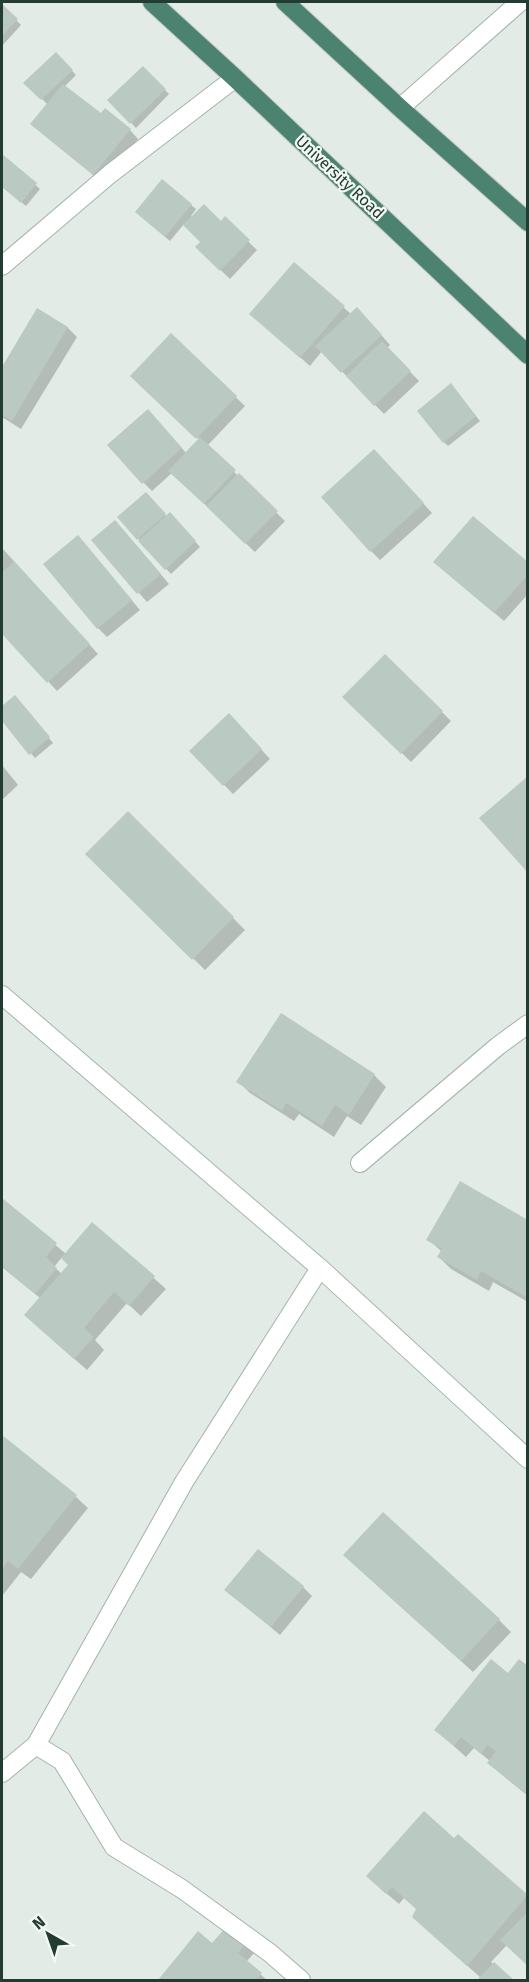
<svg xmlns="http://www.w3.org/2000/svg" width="529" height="1982" font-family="'Fira Sans',sans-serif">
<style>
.shadow{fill:#0003;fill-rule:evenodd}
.building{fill:#bac9c1}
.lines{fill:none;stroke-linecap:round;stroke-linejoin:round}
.minor-casing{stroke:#a5b3ac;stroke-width:20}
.trunk-casing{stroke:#c1c8c6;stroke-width:20}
.minor{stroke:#fff;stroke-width:18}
.trunk{stroke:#4c8270;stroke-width:18}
.labels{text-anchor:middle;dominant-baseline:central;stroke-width:4.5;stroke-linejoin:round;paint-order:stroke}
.street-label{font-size:16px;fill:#233c32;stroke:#f2f8f4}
</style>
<rect width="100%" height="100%" fill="#e2ebe6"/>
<g class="shadow">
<path d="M2 6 21 25 2 46Z"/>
<path d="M56 54 76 75 64 87 101 115 130 130 138 139 103 183 32 124 48 105 26 83Z"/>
<path d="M143 68 169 94 136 128 110 100Z"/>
<path d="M2 156 40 189 26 206 2 186Z"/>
<path d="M162 181 196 209 191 216 192 217 221 223 225 219 257 250 230 279 197 247 202 242 184 224 170 241 142 217Z"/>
<path d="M294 264 351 314 366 318 390 345 387 348 419 381 384 414 322 351 310 366 260 322Z"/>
<path d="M37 310 68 328 77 337 21 429 2 417V369Z"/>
<path d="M171 335 245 406 207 446 285 521 255 552 172 473 152 491 143 482 157 420 187 454 200 440 132 376Z"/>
<path d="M455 390 480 421 448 446 444 442Z"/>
<path d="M383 460 432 513 380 560 371 551Z"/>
<path d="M146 494 167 517 170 514 200 547 171 574 119 518Z"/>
<path d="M124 531 169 584 147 602 93 541Z"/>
<path d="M78 537 140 610 107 637 98 628Z"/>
<path d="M2 548 98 654 57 691 2 631Z"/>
<path d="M528 564V594L504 621 444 570Z"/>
<path d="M385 656 451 721 411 762 345 697Z"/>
<path d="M15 697 53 743 35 758 2 719V708Z"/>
<path d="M238 724 270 759 233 794 191 751Z"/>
<path d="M2 765 18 785 2 800Z"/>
<path d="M128 813 245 930 205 970 87 854Z"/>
<path d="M282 1015 374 1075 386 1087 361 1125 347 1116 334 1137 299 1114 294 1121 250 1093 238 1081Z"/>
<path d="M2 1199 66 1254 93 1224 166 1289 141 1316 127 1303 95 1340 104 1350 87 1370 38 1327 40 1298 2 1267ZM62 1257 70 1265 62 1274 54 1267Z"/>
<path d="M528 1222V1302L493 1282 489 1291 451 1269 439 1257 442 1252 428 1239Z"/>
<path d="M2 1437 76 1497 88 1508 31 1579 21 1572 2 1596Z"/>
<path d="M357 1567 499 1620 511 1632 473 1672Z"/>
<path d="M303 1587 312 1596 280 1635 226 1590Z"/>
<path d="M528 1668V1796L501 1774 489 1762 490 1761 474 1748 466 1757 436 1730 508 1675Z"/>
<path d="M458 1836 527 1897 528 1964 507 1945 491 1962 512 1980H479L481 1978 426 1929 418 1910 404 1898 399 1904 380 1888Z"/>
<path d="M227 1928 255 1952 246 1962 267 1980H160L198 1933 213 1945Z"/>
</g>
<g class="building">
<path d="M2 4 18 19 2 36Z"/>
<path d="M56 52 73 70 41 100 23 83Z"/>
<path d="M143 66 166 89 130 124 107 100Z"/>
<path d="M63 84 101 113 105 108 131 129 93 175 30 124Z"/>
<path d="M2 154 37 183 21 203 2 187Z"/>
<path d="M162 179 192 204 165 237 135 212Z"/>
<path d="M204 204 221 221 225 216 250 240 220 271 195 247 200 242 183 225Z"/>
<path d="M294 262 345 306 300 358 249 314Z"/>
<path d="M357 307 382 335 341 373 315 346Z"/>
<path d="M37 308 68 327 12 421 2 415V367Z"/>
<path d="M171 333 237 396 196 439 130 376Z"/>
<path d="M382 341 411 371 374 406 346 376Z"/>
<path d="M451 383 476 416 443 443 417 411Z"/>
<path d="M148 409 182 448 142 484 107 445Z"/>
<path d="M200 437 236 470 204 504 168 471Z"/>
<path d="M374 449 424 503 370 552 321 497Z"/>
<path d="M239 473 278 511 245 544 206 506Z"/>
<path d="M146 492 166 514 137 540 117 517Z"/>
<path d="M170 512 196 541 165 570 138 541Z"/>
<path d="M473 516 528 562V575L494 613 433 562Z"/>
<path d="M115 520 161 574 137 594 91 540Z"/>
<path d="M78 535 132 600 97 629 43 564Z"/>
<path d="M14 561 90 644 47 683 2 634V573Z"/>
<path d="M385 654 443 711 401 754 342 697Z"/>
<path d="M15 695 50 737 29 755 2 721V706Z"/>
<path d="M229 713 262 749 223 786 189 751Z"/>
<path d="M528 776V873L479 818Z"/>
<path d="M128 811 234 917 192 960 85 854Z"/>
<path d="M281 1013 375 1074 349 1115 335 1105 322 1126 286 1103 282 1111 236 1082Z"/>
<path d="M460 1181 528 1220V1298L481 1271 477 1280 437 1257 442 1249 426 1240Z"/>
<path d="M2 1198 57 1243 46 1257 57 1268 35 1294 2 1267Z"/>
<path d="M92 1222 155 1276 129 1306 114 1292 84 1328 94 1337 74 1359 24 1315 68 1265 61 1258Z"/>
<path d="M2 1435 77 1495 18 1569 8 1561 2 1570Z"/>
<path d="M383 1512 500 1619 461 1661 343 1555Z"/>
<path d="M258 1549 304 1586 271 1627 224 1590Z"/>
<path d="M491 1659 508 1673 519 1659 528 1666V1795L487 1763 496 1751 487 1745 481 1754 461 1737 454 1746 434 1730Z"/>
<path d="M424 1811 454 1838 458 1834 528 1895 467 1966 412 1917 416 1909 392 1887 386 1894 366 1876Z"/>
<path d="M528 1912V1966L500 1940Z"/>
<path d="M227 1926 247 1942 238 1953 262 1973 256 1980H158L198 1931 212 1943Z"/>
<path d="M494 1962 514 1980H477Z"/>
</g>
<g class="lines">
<g class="minor-casing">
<g id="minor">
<path d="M400 108 520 2"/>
<path d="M2 266 110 174 235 78"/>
<path d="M2 995 320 1268 184 1482 36 1745 2 1773"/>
<path d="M360 1163 498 1046 528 1024"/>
<path d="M320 1268 528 1459"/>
<path d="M36 1745 62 1761 114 1847 182 1889 270 1953 301 1980"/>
</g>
</g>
<g class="trunk-casing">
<g id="trunk">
<path d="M152 2 235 78 528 355"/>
<path d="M285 2 400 108 528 222"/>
</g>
</g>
<use href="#minor" class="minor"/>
<use href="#trunk" class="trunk"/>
</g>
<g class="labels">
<g class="street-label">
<text transform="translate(340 177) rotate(43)">University Road</text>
</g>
</g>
<rect width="529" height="1982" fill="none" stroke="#233c32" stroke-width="6"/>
<g transform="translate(48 1934) rotate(320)" stroke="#f2f8f4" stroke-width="4.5" paint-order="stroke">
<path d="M0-4.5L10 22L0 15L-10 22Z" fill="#233c32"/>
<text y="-9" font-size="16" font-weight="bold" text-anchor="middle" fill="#233c32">N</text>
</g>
</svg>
